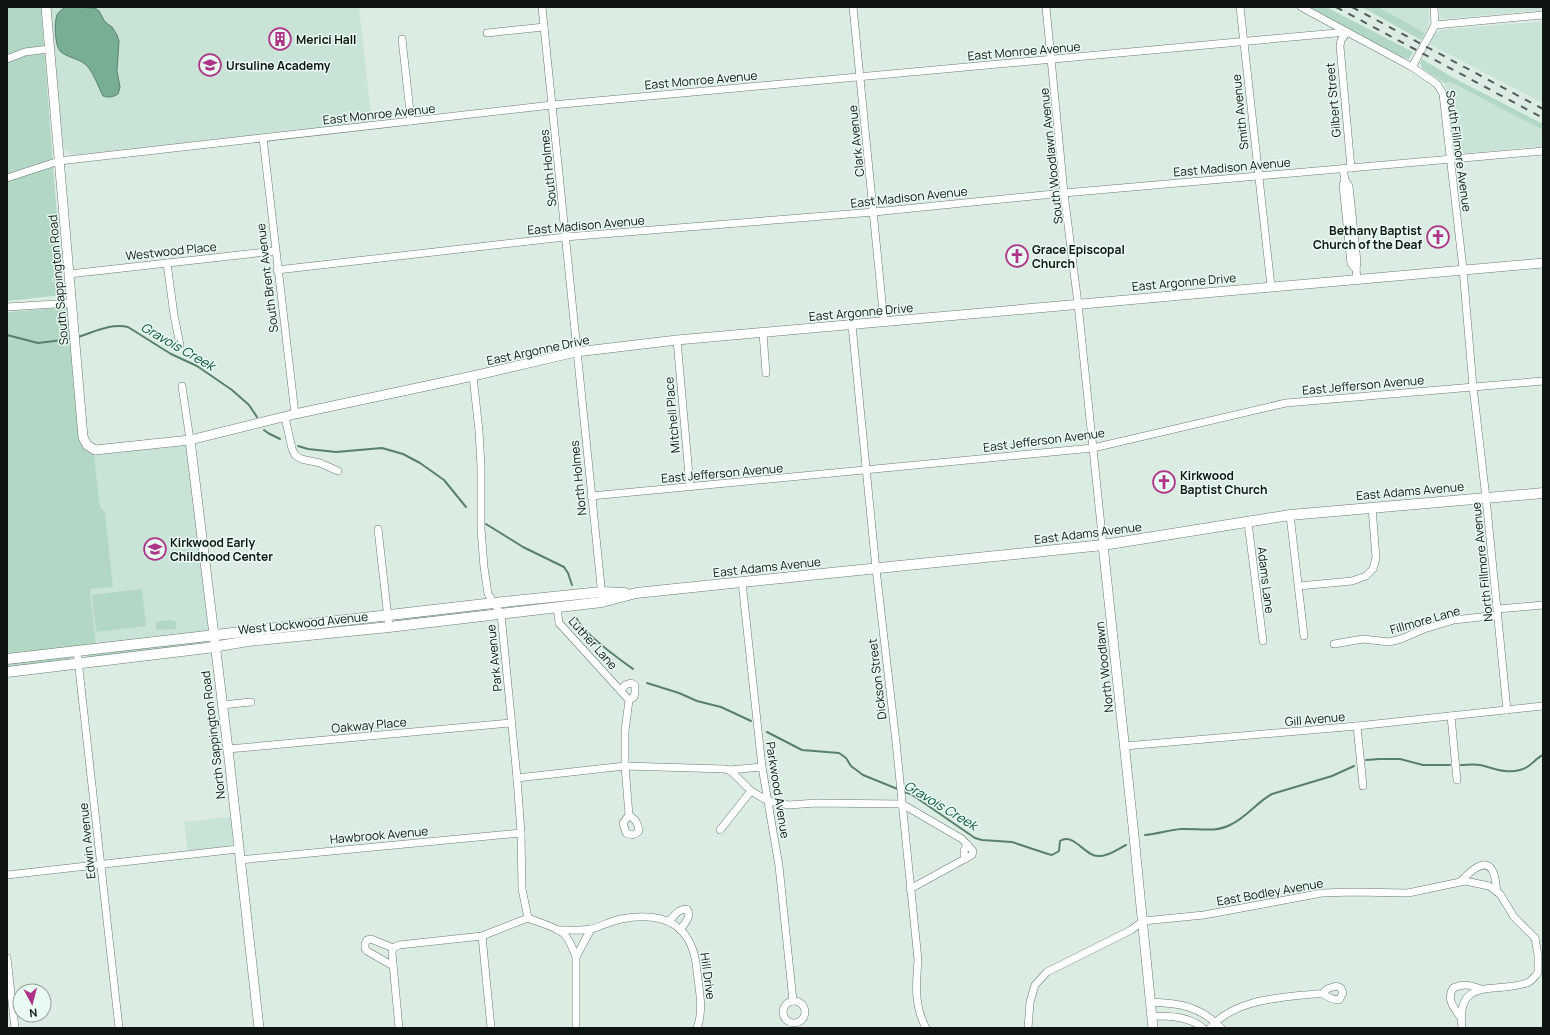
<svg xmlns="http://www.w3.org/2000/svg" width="1550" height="1035" font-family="Manrope,sans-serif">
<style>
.built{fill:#c9e3d6}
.green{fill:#b2d8c5}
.water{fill:#78af94;stroke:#58806d}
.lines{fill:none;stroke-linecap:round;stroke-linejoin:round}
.stream{stroke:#58806d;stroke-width:2}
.minor-casing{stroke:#6a7a72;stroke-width:8}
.tertiary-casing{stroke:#6a7a72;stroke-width:10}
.secondary-casing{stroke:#6a7a72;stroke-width:11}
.minor{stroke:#fff;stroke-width:7}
.tertiary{stroke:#fff;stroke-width:9}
.secondary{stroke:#fff;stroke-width:10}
.rail{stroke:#535d58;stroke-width:2;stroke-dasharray:7 7;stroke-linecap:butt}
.labels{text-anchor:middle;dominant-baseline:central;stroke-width:3;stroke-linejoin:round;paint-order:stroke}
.poi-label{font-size:12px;font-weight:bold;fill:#0e1411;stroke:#e8faf1;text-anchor:start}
.street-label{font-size:12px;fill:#0e1411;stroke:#e8faf1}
.water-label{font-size:13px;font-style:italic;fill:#095238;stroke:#e8faf1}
</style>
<rect width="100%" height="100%" fill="#dbede3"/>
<g class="built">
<path d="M51 7H366L359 8 372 122 76 155 71 154 63 147 62 142Z"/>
<path d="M1378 7H1428L1429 21 1428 28 1425 33Z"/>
<path d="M1439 7H1543V10L1445 19 1441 18 1440 15Z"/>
<path d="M1543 21V103L1429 44 1436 33 1440 30Z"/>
<path d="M1449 80 1543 130V146L1456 154 1453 152 1447 92 1445 86Z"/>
<path d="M182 444 186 446 188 450 209 628 208 631 96 646 90 589 113 586 105 512 100 508 94 454Z"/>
<path d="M231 817 233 843 231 847 188 851 184 822Z"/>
</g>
<g class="green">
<path d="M7 7H41L63 295 7 301Z"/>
<path d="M1309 7H1326L1413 52 1409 59 1400 57Z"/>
<path d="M1362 7H1378L1425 33 1421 40Z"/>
<path d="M1422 59 1450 76 1543 124V130L1449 81 1446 84 1423 69 1420 63Z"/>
<path d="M69 307 84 447 86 451 94 454 100 507 105 512 113 587 90 589 96 646 7 655V312Z"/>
<path d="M142 589 146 626 96 632 92 595Z"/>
<path d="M487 608 488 611 396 622 394 619Z"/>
<path d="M170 620 177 622 176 629 158 630 156 629V622Z"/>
<path d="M204 641V643L170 647 152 653 86 658V657L87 654Z"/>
<path d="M70 656 71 659 7 669V662Z"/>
</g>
<path class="water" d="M66 7 95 8 99 11 105 22 112 27 117 35 119 41 117 71 120 87 118 94C113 97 109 98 103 96 99 88 93 72 87 66 80 58 67 58 60 51 55 46 54 22 57 15 59 11 63 9 66 7Z"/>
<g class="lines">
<g class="stream">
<path d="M7 335 38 343 71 339"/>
<path d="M78 337C94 332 110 323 128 327L171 354 197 366 232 390 249 405 257 417"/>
<path d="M264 430 268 433 280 439"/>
<path d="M298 446 308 449 336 452 382 448 403 454 420 463 444 480 466 507"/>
<path d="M486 524 523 547 564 567 568 573 572 585"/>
<path d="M576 617C581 632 619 659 633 669"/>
<path d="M647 683 679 693 697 701 721 707 751 721"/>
<path d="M767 732 802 750 839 753 846 758 851 766 863 775 900 790"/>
<path d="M1366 760 1379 759H1400L1423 765H1450"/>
<path d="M1461 765C1467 765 1473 764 1480 765 1494 768 1505 774 1520 770 1531 768 1534 759 1543 755"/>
<path d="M904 792 911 794 975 838 982 840 1012 842 1048 854 1052 855 1059 851 1060 841C1074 832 1085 857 1099 856 1110 856 1117 849 1126 845"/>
<path d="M1145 835C1157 834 1169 830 1181 829 1197 828 1215 833 1230 825 1246 818 1257 802 1272 794L1332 776 1354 766"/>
</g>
<g class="minor-casing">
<g id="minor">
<path d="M542 7 602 596"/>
<path d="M853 7 884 322"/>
<path d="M1046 7 1064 193 1078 304 1103 545"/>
<path d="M1240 7 1271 286"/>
<path d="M1301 7 1412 67 1437 84 1443 94 1463 269 1473 387 1486 498 1507 710"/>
<path d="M1435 25 1543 15"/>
<path d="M1347 32 1341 40 1340 46 1351 168"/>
<path d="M487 33 544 27"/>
<path d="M402 39 411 121"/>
<path d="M7 59 25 52 49 49"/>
<path d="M1412 67 1435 25 1434 7"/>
<path d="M263 138 295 414"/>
<path d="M1343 169 1345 180 1349 186 1357 262 1356 269 1357 279"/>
<path d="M7 178 59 161 552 105 1347 32"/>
<path d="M1345 180 1343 185 1351 264 1356 269"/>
<path d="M167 263 174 315 180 345"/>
<path d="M277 270 565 237 874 212 1064 193 1543 151"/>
<path d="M69 274 275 251"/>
<path d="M7 307 72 303"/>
<path d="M852 325 876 569 896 742 918 960C916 984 914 1006 926 1028"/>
<path d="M763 333 766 373"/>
<path d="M677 340 690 487"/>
<path d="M473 376 479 431 481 467V529L484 567 488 594 501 614 517 778 521 833 522 889 528 918"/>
<path d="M182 386 190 440"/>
<path d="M285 417 292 449 295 455 301 459 320 463 338 471"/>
<path d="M591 496 1093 448 1286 403 1543 381"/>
<path d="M1290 515 1304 636"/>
<path d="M1248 523 1263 641"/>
<path d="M378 529 389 627"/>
<path d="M742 582 762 767 779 866 793 1001"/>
<path d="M1299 586 1352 581 1366 576 1373 569 1376 558 1372 507"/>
<path d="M557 607 559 623 629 700 625 731V766L629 815 623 823 626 833C632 836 635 835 639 831 638 823 636 820 629 815"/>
<path d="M1498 609 1543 605"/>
<path d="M1334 644 1363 639 1389 642 1401 639 1424 629 1454 620 1498 615"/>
<path d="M77 651 119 1028"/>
<path d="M621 690 625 685 631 683 635 685V692L634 697 629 700"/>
<path d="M222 705 251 702"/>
<path d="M1451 716 1457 780"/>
<path d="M1357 726 1363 786"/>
<path d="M1125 746 1357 726 1543 706"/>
<path d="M228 749 511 723"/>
<path d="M729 770 762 767"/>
<path d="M517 778 625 766 725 769 729 770 734 774 751 791 768 801 789 805 816 803 902 804 962 839 973 851 972 855 910 889"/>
<path d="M720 830 751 791"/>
<path d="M965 859 964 851 967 844"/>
<path d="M239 860 521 833"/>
<path d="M7 875 238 849"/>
<path d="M1461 881C1467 875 1484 856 1492 870 1496 876 1496 886 1497 892"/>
<path d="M528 918C537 922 557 927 564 934 570 940 573 949 576 957"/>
<path d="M669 921C675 915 678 909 687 909 692 916 685 923 680 930"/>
<path d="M558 930C569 930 582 931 592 929 602 926 611 921 621 919 664 911 693 924 697 971 699 990 704 1010 697 1028"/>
<path d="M482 936 491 1028"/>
<path d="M393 948 399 945 482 936 528 918"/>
<path d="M393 948 392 953 399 1028"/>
<path d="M7 958 15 1028"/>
<path d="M393 966 367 951 365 949V944L367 940 371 939 393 948"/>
<circle cx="794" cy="1012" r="11"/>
<path d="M1150 1002C1179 1003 1200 1006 1221 1028"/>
<path d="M1152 1016C1170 1016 1188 1016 1203 1028"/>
<path d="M1461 1018C1454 1008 1446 999 1453 988 1464 983 1470 985 1481 989"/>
<path d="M576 1028V957L591 929"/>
<path d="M1028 1028 1030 1002 1035 985 1047 972 1131 930 1143 921 1204 915 1322 893 1353 892 1408 893 1465 881 1489 886 1500 894 1514 917 1535 938"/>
<path d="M1210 1028C1232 1002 1272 998 1303 995 1309 995 1317 993 1322 994 1328 996 1331 1000 1339 1000L1343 993 1341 988 1336 986 1327 989 1322 994"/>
<path d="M1462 1028C1455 974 1500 995 1529 982 1532 980 1535 976 1538 973V955L1535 938"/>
</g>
</g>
<g class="tertiary-casing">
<g id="tertiary">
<path d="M46 7 83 437 87 445 95 450 190 440 295 414 473 376 576 352 677 340 1543 263"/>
<path d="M190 440 228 749 259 1028"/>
<path d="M1103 545 1133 826 1153 1028"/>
</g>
</g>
<g class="secondary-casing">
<g id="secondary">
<path d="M7 659 494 603 601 592 625 593"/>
<path d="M7 672 207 648 248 641 389 627 602 602 636 593 1103 545 1290 515 1543 493"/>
</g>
</g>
<use href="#minor" class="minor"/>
<use href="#tertiary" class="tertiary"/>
<use href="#secondary" class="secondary"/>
<g class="rail">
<path d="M1336 7 1543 118"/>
<path d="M1352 7 1543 109"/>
</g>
</g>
<defs>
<g id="building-ring" transform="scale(1.15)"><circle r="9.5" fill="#e8faf1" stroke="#ae3488" stroke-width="1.5"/><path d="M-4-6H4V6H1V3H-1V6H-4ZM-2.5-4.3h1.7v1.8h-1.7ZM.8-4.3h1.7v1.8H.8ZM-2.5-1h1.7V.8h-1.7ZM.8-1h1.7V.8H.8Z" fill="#ae3488"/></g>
<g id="school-ring" transform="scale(1.15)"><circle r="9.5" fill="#e8faf1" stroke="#ae3488" stroke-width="1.5"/><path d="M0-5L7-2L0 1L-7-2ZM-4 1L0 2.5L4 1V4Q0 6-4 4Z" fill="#ae3488"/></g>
<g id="church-ring" transform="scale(1.15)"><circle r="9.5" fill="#e8faf1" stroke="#ae3488" stroke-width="1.5"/><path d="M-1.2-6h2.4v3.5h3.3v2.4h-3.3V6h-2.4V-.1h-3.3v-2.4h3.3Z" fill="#ae3488"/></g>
</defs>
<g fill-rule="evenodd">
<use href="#building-ring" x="280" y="39"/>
<use href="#school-ring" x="210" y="65"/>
<use href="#church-ring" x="1438" y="237"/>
<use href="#church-ring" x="1017" y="256"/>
<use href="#church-ring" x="1164" y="482"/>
<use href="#school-ring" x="155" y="549"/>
</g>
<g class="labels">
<g class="poi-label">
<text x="296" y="39">Merici Hall</text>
<text x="226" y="65">Ursuline Academy</text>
<text x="1422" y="230" text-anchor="end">Bethany Baptist<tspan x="1422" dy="14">Church of the Deaf</tspan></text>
<text x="1032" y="249">Grace Episcopal<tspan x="1032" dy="14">Church</tspan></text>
<text x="1180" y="475">Kirkwood<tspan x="1180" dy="14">Baptist Church</tspan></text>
<text x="170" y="542">Kirkwood Early<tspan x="170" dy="14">Childhood Center</tspan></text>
</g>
<g class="street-label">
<text transform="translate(1024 51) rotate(-5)">East Monroe Avenue</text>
<text transform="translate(701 80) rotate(-5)">East Monroe Avenue</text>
<text transform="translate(1333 100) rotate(-95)">Gilbert Street</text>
<text transform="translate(1240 112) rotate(-96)">Smith Avenue</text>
<text transform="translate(379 114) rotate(-6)">East Monroe Avenue</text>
<text transform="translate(856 141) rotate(-96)">Clark Avenue</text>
<text transform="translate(1459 151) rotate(82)">South Fillmore Avenue</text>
<text transform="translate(1051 156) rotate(-96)">South Woodlawn Avenue</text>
<text transform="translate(1232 167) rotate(-5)">East Madison Avenue</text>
<text transform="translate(548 168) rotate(-96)">South Holmes</text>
<text transform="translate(909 197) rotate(-6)">East Madison Avenue</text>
<text transform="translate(586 225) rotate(-5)">East Madison Avenue</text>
<text transform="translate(171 251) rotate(-6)">Westwood Place</text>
<text transform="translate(267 278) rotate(-97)">South Brent Avenue</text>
<text transform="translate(58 280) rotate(-95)">South Sappington Road</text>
<text transform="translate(1184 282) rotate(-5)">East Argonne Drive</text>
<text transform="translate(861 312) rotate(-5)">East Argonne Drive</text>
<text transform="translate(538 350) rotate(-12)">East Argonne Drive</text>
<text transform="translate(1363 385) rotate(-5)">East Jefferson Avenue</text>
<text transform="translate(672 415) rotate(-95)">Mitchell Place</text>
<text transform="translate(1044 440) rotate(-7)">East Jefferson Avenue</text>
<text transform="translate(722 473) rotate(-5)">East Jefferson Avenue</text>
<text transform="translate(578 478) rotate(-96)">North Holmes</text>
<text transform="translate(1410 491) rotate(-5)">East Adams Avenue</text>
<text transform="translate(1088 533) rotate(-7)">East Adams Avenue</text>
<text transform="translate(1482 562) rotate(-96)">North Fillmore Avenue</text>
<text transform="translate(767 567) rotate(-6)">East Adams Avenue</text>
<text transform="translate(1266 580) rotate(83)">Adams Lane</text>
<text transform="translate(1425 620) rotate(-16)">Fillmore Lane</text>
<text transform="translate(303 623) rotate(-6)">West Lockwood Avenue</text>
<text transform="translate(593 643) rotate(48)">Luther Lane</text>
<text transform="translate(494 658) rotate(-96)">Park Avenue</text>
<text transform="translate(1104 667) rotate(-96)">North Woodlawn</text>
<text transform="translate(877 679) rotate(-97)">Dickson Street</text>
<text transform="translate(1315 719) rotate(-5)">Gill Avenue</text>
<text transform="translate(369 725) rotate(-5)">Oakway Place</text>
<text transform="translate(213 735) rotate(-97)">North Sappington Road</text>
<text transform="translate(778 790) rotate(81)">Parkwood Avenue</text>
<text transform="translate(379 835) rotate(-5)">Hawbrook Avenue</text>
<text transform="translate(87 841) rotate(-96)">Edwin Avenue</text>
<text transform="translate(1270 892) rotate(-10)">East Bodley Avenue</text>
<text transform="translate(708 976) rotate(82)">Hill Drive</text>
</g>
<g class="water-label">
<text transform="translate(178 346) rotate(30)">Gravois Creek</text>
<text transform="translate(941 805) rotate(31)">Gravois Creek</text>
</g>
</g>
<rect width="1550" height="1035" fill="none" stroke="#0e1411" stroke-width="16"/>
<g transform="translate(32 1003) rotate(173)"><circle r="19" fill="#e8faf1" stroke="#919e97"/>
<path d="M0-3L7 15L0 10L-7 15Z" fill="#ae3488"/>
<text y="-6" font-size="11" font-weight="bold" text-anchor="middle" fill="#0e1411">N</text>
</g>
</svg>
